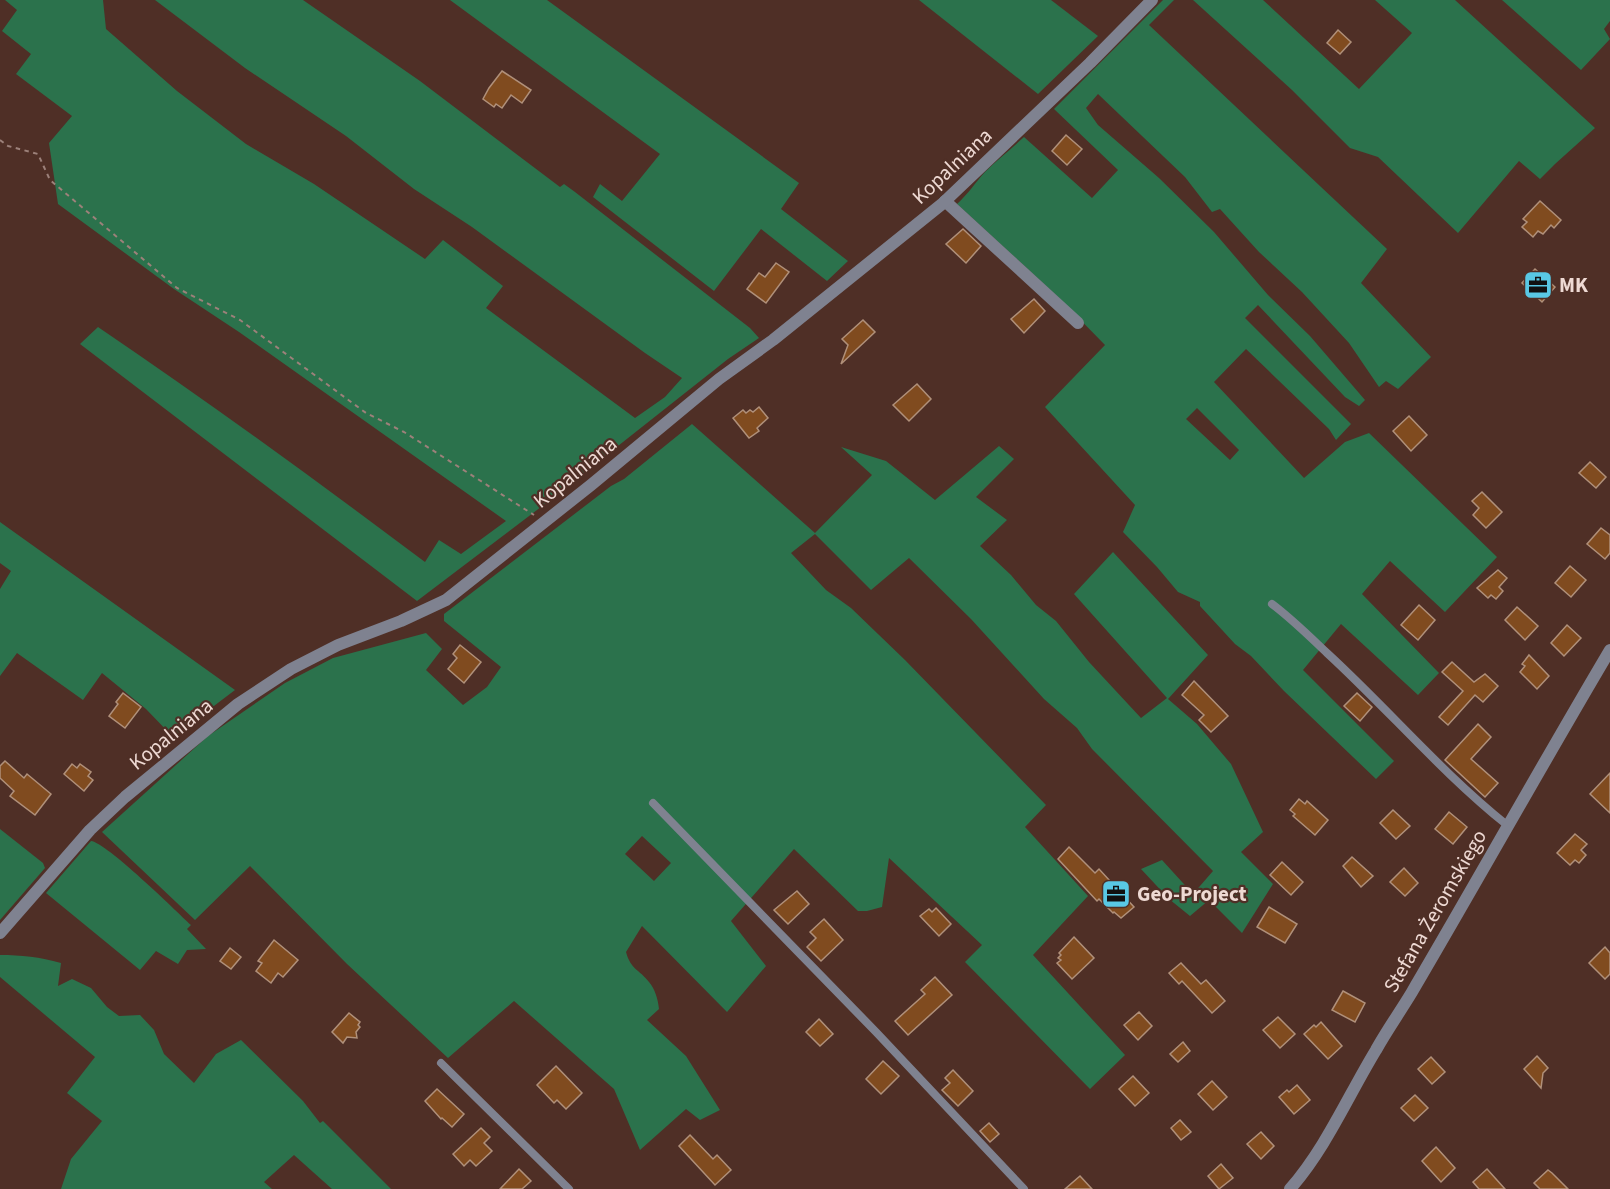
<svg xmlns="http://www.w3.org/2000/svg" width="1610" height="1189" font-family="'Source Sans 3',sans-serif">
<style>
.green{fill:#2b724c;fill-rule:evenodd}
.building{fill:#804b1f;stroke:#b0907a;stroke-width:1.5}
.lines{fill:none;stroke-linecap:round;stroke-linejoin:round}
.path{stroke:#9c817a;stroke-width:2;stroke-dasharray:4.5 4.5;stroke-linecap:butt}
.service{stroke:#7f8290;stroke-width:8}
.minor{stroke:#7f8290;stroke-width:12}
.labels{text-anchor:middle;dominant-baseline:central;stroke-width:4.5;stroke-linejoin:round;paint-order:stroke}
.street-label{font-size:21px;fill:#eed9d3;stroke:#4f2f26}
.poi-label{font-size:21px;font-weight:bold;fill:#eed9d3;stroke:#4f2f26;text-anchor:start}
</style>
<rect width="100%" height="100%" fill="#4f2f26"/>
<g class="green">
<path d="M5 0H103L106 29 177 91 246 144 314 184 425 259 443 240 503 286 486 308 635 418 665 397 682 378 645 353 472 227 414 189 346 136 245 68 155 0H303L420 81 560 187 564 184 575 192 750 328 759 338 728 359 537 510 417 601 80 344 98 327C209 402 317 481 425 562L439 540 461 554 506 521 239 332 174 289 58 204 49 143 72 116 16 74 31 54 2 31 17 10Z"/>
<path d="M450 0H547L799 183 781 209 848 261 827 281 761 229 714 291 593 197 600 184 622 201 660 154Z"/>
<path d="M919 0H1051L1098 36 1038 94Z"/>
<path d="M1163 0H1174L1149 25 1387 249 1361 283 1431 357 1398 389 1386 381 1379 387 1349 343 1302 292 1259 252 1220 209 1212 212 1185 177 1098 94 1086 108 1098 125 1159 178 1214 232 1268 295 1310 336 1365 400 1359 406 1345 397 1258 305 1245 318 1351 424 1336 440 1329 429 1246 349 1214 382 1304 478 1345 442 1369 433 1497 557 1445 612 1390 561 1362 594 1439 673 1418 695 1341 624 1303 670 1394 761 1376 779 1284 691 1251 656 1235 644 1200 606V602L1178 592 1157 567 1123 532 1135 505 1045 407 1105 345 1058 297 957 204C968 194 975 183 985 172 997 160 1011 149 1024 137L1092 198 1118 170 1054 109ZM1197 408 1239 450 1230 460 1186 419Z"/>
<path d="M1193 0H1263L1359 89 1412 33 1375 0H1455L1595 128 1555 164 1540 179 1519 161 1458 233 1378 157 1350 148 1292 90Z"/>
<path d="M1502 0H1610V21L1604 29 1610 39 1581 70Z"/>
<path d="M692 424 815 533 872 475 841 447 886 461 935 500 999 446 1014 459 976 497 1007 520 980 546 1011 575 1036 605 1056 621 1089 662 1141 718 1167 698 1074 594 1113 552 1208 655 1168 699 1197 724 1231 764 1263 832 1241 852 1273 884 1242 933 1209 900 1190 916 1169 899 1141 869 1162 860 1193 894 1213 871 1092 749 1077 728 1044 699 971 619 909 558 871 590 815 534 791 553 826 590 851 608 905 660 1046 805 1025 827 1088 896 1033 955 1125 1055 1090 1089 965 962 982 945 889 858 882 907 867 911H858L794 849 731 921 766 966 727 1012 642 926 626 952C631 970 639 969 649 982 655 989 658 999 659 1009L647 1020 686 1056 720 1110 700 1120 686 1109 640 1150 614 1089 514 1001 448 1058 347 964 250 866 195 920 102 832 208 736 285 683 333 658 426 633 442 649 426 670 463 705 487 687 501 667 444 621V614L611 486 624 479ZM642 836 671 863 654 881 625 854Z"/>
<path d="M0 522 235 690 173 737 146 709 102 673 83 700 17 653 0 676V589L11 571 0 563Z"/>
<path d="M0 829 43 863 45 868 0 920Z"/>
<path d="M91 841C107 843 175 910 191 925L187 929 206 949 187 950 178 964 156 951 140 970 46 893Z"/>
<path d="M0 955C21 955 40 957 61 963L58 986 72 979 91 988 107 1007 119 1016 140 1015 154 1030 164 1054 194 1083 216 1054 241 1040 303 1101 320 1123 323 1121 391 1189H332L294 1155 264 1182 272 1189H61L71 1159 102 1121 67 1093 95 1057 0 977Z"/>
</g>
<g class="building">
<path d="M1338 30 1351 42 1340 54 1327 43Z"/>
<path d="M502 71 531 90 522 103 511 95 502 108 496 104 494 107 483 99 489 88Z"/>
<path d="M1066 135 1082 149 1067 165 1052 151Z"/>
<path d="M1540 201 1561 220 1554 228 1551 225 1543 234 1538 231 1533 237 1522 227 1527 222 1523 219Z"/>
<path d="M963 229 981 246 966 263 946 244Z"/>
<path d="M776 263 789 272 766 303 747 289 759 273 765 277Z"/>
<path d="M1535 269 1555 287 1542 302 1522 283Z"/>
<path d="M1034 299 1045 311 1024 333 1011 319Z"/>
<path d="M863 320 875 332 841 364 848 345 842 339Z"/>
<path d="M917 384 931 399 909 421 893 405Z"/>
<path d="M759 407 768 418 757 428 759 431 749 438 733 418 743 410 746 413 750 410 753 412Z"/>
<path d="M1409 416 1427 435 1411 451 1393 431Z"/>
<path d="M1590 462 1606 477 1596 488 1579 473Z"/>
<path d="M1482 492 1502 512 1486 528 1473 515 1479 508 1472 501Z"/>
<path d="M1601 528 1610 535V553L1605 559 1587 544Z"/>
<path d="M1570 566 1586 580 1571 597 1555 583Z"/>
<path d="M1498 570 1507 578 1499 587 1503 591 1496 599 1491 595 1488 598 1477 588Z"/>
<path d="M1419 605 1435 620 1418 640 1401 625Z"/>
<path d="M1517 607 1538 626 1525 640 1505 620Z"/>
<path d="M1567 625 1581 638 1564 656 1551 643Z"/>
<path d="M460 645 481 662 464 683 448 669 457 658 453 654Z"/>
<path d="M1529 655 1549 676 1537 689 1520 672 1525 666 1522 664Z"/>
<path d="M1452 662 1474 682 1485 674 1498 686 1483 702 1475 695 1448 725 1439 717 1463 691 1442 672Z"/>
<path d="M1194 681 1228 716 1211 732 1199 720 1204 715 1182 695Z"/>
<path d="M123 693 141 707 125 728 109 716 118 704 116 702Z"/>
<path d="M1357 693 1372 707 1360 721 1344 706Z"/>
<path d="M1478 724 1491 737 1471 759 1498 783 1485 797 1445 760Z"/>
<path d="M5 761 24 778 27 774 51 794 35 815 10 796 14 791 0 778V766Z"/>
<path d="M72 764 77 768 80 764 91 772 88 776 93 780 84 791 64 774Z"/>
<path d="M1610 773V813L1590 794Z"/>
<path d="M1299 799 1305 804 1307 801 1328 820 1315 835 1293 816 1295 814 1290 810Z"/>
<path d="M1393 810 1410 826 1396 839 1380 823Z"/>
<path d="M1449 812 1467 827 1453 844 1435 829Z"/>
<path d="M1575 834 1587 844 1581 850 1586 855 1579 863 1575 860 1570 865 1557 853Z"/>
<path d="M1069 847 1095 873 1099 869 1134 907 1121 918 1114 912 1113 913 1099 899 1097 901 1058 859Z"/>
<path d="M1352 857 1373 876 1361 887 1343 866Z"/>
<path d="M1282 862 1303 882 1291 895 1270 875Z"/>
<path d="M1404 868 1418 883 1405 896 1390 882Z"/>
<path d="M797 891 809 904 788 924 774 910Z"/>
<path d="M1269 907 1297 924 1285 943 1257 927Z"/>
<path d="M936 908 951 924 939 936 920 916 929 909 932 912Z"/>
<path d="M824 919 843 940 821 961 807 947 816 938 810 932Z"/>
<path d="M1074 937 1094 958 1072 979 1057 963 1061 960 1058 958 1061 955 1059 953Z"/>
<path d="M274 940 298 960 283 977 278 973 271 983 256 971 262 963 258 961Z"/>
<path d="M1605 947 1610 953V974L1605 979 1589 963Z"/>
<path d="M230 948 241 957 231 969 220 961Z"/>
<path d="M1181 963 1201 984 1206 980 1225 1001 1212 1013 1182 981 1179 984 1169 973Z"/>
<path d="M935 977 952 995 908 1035 895 1021 925 994 921 990Z"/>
<path d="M1343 991 1365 1003 1355 1022 1332 1010Z"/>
<path d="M1139 1012 1152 1026 1138 1040 1124 1025Z"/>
<path d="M349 1013 360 1022 358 1025 360 1027 356 1032 357 1038 347 1037 343 1043 332 1032Z"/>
<path d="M1278 1017 1295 1034 1280 1048 1263 1030Z"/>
<path d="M819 1019 833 1034 820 1046 806 1032Z"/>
<path d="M1321 1022 1342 1046 1328 1059 1304 1034 1314 1025 1316 1027Z"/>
<path d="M1183 1042 1190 1051 1178 1062 1170 1054Z"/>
<path d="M1537 1056 1548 1068 1543 1073 1541 1088 1524 1069Z"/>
<path d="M1431 1057 1445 1072 1432 1084 1418 1069Z"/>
<path d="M883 1061 899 1076 881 1094 866 1079Z"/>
<path d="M556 1066 582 1093 566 1109 557 1100 554 1103 537 1085Z"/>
<path d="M953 1070 973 1091 958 1106 942 1090 950 1083 945 1078Z"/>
<path d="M1133 1076 1149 1093 1135 1106 1119 1089Z"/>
<path d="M1212 1081 1227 1097 1213 1110 1198 1094Z"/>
<path d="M1297 1085 1310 1100 1294 1114 1279 1097 1287 1090 1289 1092Z"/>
<path d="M437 1089 464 1114 452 1127 442 1118 441 1119 425 1101Z"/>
<path d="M1415 1095 1428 1108 1414 1121 1401 1108Z"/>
<path d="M1180 1120 1191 1132 1181 1140 1171 1128Z"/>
<path d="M989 1123 999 1134 990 1142 980 1131Z"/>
<path d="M481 1128 490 1137 484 1143 492 1151 476 1166 470 1160 464 1166 453 1154Z"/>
<path d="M1261 1132 1274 1146 1261 1159 1247 1144Z"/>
<path d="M690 1135 713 1159 717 1155 731 1170 715 1185 679 1146Z"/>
<path d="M1436 1147 1455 1168 1441 1182 1422 1161Z"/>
<path d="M1221 1164 1233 1178 1219 1189 1208 1176Z"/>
<path d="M519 1169 531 1181 522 1189H500Z"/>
<path d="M1487 1169 1505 1189H1479L1473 1182Z"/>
<path d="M1548 1170 1552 1173 1568 1189H1540L1534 1183Z"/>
<path d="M1080 1176 1092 1189H1065Z"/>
</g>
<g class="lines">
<path class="path" d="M0 140 8 146 38 154 50 180 177 288 240 320 366 413 404 432 534 515"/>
<g class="service">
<path d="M1272 604C1292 619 1309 636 1327 653 1388 709 1442 773 1507 825"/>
<path d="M653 803 876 1032 1024 1189"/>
<path d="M441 1063 569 1189"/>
</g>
<g class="minor">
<path d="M945 201 1078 323"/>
<path d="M0 933 90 830 125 797 238 704 291 669 338 645 401 621 446 600 591 485 719 379 773 340 942 204 1090 63 1152 0"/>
<path d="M1290 1189C1326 1148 1348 1096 1376 1050 1387 1030 1400 1012 1412 992 1479 878 1543 763 1610 650"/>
</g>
</g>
<defs>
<g id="office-square" transform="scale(1.5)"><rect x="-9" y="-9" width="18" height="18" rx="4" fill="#59c8e4" stroke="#4f2f26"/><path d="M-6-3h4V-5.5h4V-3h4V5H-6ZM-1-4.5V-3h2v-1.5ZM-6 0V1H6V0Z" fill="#111"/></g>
</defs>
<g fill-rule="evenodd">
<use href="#office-square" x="1538" y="285"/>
<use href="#office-square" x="1116" y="894"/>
</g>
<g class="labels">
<g class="street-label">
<text transform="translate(952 166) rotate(-43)">Kopalniana</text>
<text transform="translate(575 472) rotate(-39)">Kopalniana</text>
<text transform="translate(171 734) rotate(-39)">Kopalniana</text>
<text transform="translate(1435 911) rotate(-60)">Stefana Żeromskiego</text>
</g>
<g class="poi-label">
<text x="1559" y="285">MK</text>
<text x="1137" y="894">Geo-Project</text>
</g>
</g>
</svg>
